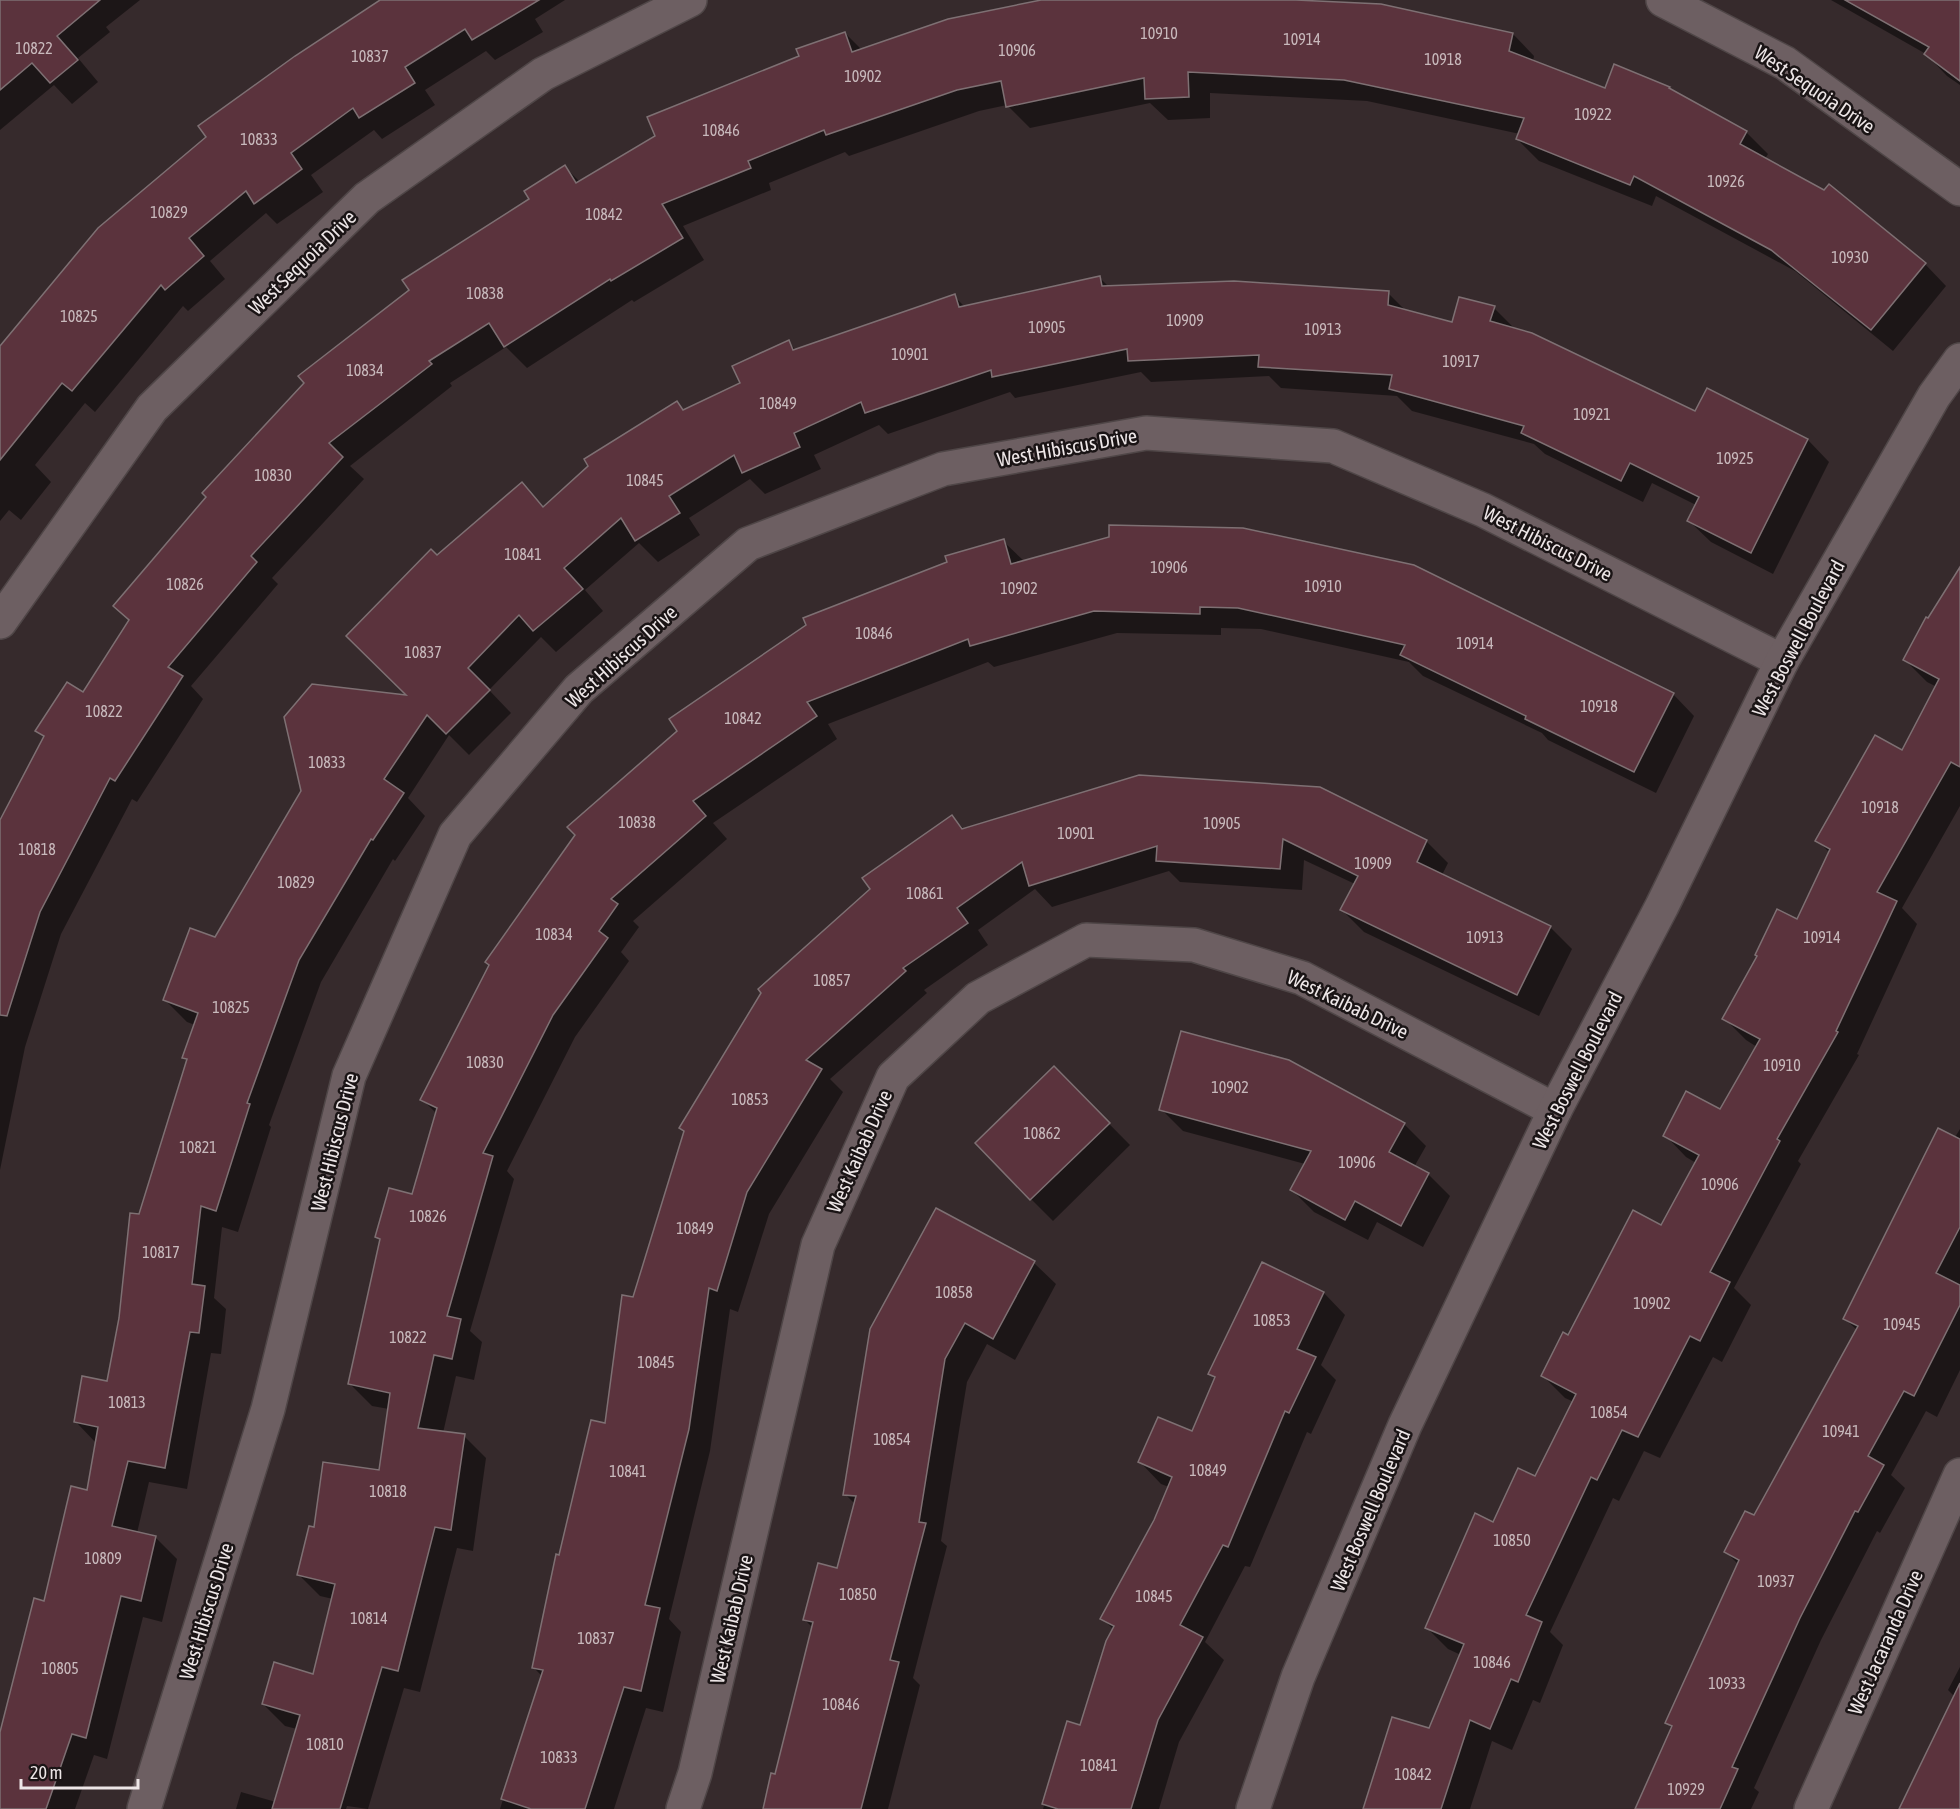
<svg xmlns="http://www.w3.org/2000/svg" width="1960" height="1809" font-family="'Asap Condensed',sans-serif">
<style>
.shadow{fill:#0007}
.building{fill:#5b333d;stroke:#7e7073;stroke-width:1.5}
.lines{fill:none;stroke-linecap:round;stroke-linejoin:round}
.street-casing{stroke:#4f4647;stroke-width:36}
.street{stroke:#6d5f62;stroke-width:33}
.labels{text-anchor:middle;dominant-baseline:central;stroke-width:5;stroke-linejoin:round;paint-order:stroke}
.number-label{font-size:16px;fill:#c8b9bc}
.street-label{font-size:20px;fill:#ede6e7;stroke:#1a1415}
</style>
<rect width="100%" height="100%" fill="#362a2c"/>
<g class="shadow">
<path d="M0 0H140L106 27 110 32 78 58 98 82 72 104 54 85 0 130Z"/>
<path d="M383 0H565L535 19 543 32 495 60 486 51 425 90 435 105 382 139 374 130 311 175 323 192 277 224 266 213 210 261 225 279 188 311 183 306 95 412 85 403 35 465 51 482 21 520 9 510 0 521V348Z"/>
<path d="M1049 0H1266L1513 34 1534 56 1533 62 1605 90 1615 66 1669 88 1673 92 1746 132 1768 154 1765 159 1925 264 1946 286 1893 351 1795 271 1656 196 1652 206 1539 161 1517 139 1520 134 1367 101 1210 93V118L1168 120 1150 103 1030 128 1007 105 979 111 849 156 845 152 769 183 771 190 683 226 704 260 634 302 632 300 527 368 506 347 450 383 452 386 350 466 364 479 272 578 278 584 191 686 203 699 137 802 132 799 61 934 25 1047 0 1170V824L45 738 37 730 83 694 531 200 565 167 580 182 845 33 862 50Z"/>
<path d="M1831 0H1960V85L1947 76 1926 54Z"/>
<path d="M1100 278 1110 288 1388 293 1407 312 1454 324 1494 308 1516 330 1696 413 1707 390 1808 440 1829 462 1773 574 1711 542 1689 521 1696 505 1652 483 1643 502 1545 454 1534 444 1412 411 1397 396 1281 388 1269 376 1151 382 1141 372 1015 398 1010 392 888 434 879 425 814 455 821 469 765 494 750 479 689 518 700 535 658 562 639 543 585 590 603 611 556 652 541 637 489 690 511 713 469 755 449 735 408 798 425 816 395 861 393 859 321 982 269 1125 271 1127 238 1232 222 1227 214 1298 226 1309 221 1354 211 1353 187 1489 149 1482 137 1533 155 1537 177 1559 162 1622 143 1617 107 1759 94 1755 75 1809H0V1730L2 1731 45 1602 88 1492 96 1443 76 1422 108 1382 140 1216 188 1061 184 1057 195 1025 187 1022 165 1000 409 697 437 557 522 484 544 507 676 403 685 411 742 384 788 342 796 350 954 296 965 307Z"/>
<path d="M1003 541 1025 562 1673 694 1694 716 1656 793 1548 740 1542 733 1423 676 1409 662 1261 629 1221 628V635L1117 633 994 667 988 662 828 724 837 739 713 823 727 839 633 921 639 927 621 952 629 961 575 1037 507 1171 514 1179 470 1331 482 1342 474 1380 456 1376 443 1433 464 1436 486 1458 473 1551 457 1548 420 1692 404 1688 368 1809 347 1806 346 1809H236L241 1792 276 1802 297 1729 285 1726 263 1704 314 1676 333 1599 320 1596 298 1574 316 1529 380 1472 389 1409 372 1406 350 1384 381 1241 377 1237 413 1196 437 1114 422 1099 491 966 487 962Z"/>
<path d="M1960 570V806L1902 908 1917 924 1857 1054 1859 1055 1798 1161 1801 1164 1734 1288 1751 1305 1722 1362 1713 1357 1660 1458 1644 1451 1619 1501 1613 1498 1550 1632 1563 1645 1540 1703 1533 1700 1512 1750 1492 1741 1470 1809H1365L1430 1730 1461 1655 1448 1649 1426 1627 1494 1524 1535 1478 1574 1402 1565 1398 1543 1376 1568 1337 1661 1227 1696 1163 1686 1157 1665 1135 1721 1111 1757 1047 1746 1040 1724 1018 1798 921 1830 853 1817 840 1902 752 1937 687 1927 682 1905 660Z"/>
<path d="M952 817 965 830 1426 841 1448 863 1442 875 1550 927 1572 949 1539 1016 1364 932 1342 910 1355 884 1304 860 1302 890 1180 882 1169 871 1052 907 1035 889 978 930 988 945 924 990 927 993 830 1079 843 1092 769 1214 738 1312 730 1309 710 1451 669 1619 681 1632 663 1712 646 1708 614 1809H500L542 1676 533 1667 560 1557 606 1425 634 1298 685 1132 681 1128Z"/>
<path d="M1054 1068 1130 1145 1053 1221 1031 1199Z"/>
<path d="M1161 1109 1404 1124 1426 1146 1414 1167 1428 1174 1450 1196 1423 1247 1377 1222 1368 1240 1314 1212 1292 1190 1305 1164 1183 1131Z"/>
<path d="M1960 1129V1370L1937 1417 1926 1411 1891 1475 1905 1488 1880 1533 1877 1531 1821 1640 1754 1788 1759 1792 1751 1809H1636L1672 1728 1667 1723 1739 1565 1726 1552 1755 1517 1857 1330 1845 1319Z"/>
<path d="M937 1210 1034 1263 1056 1284 1015 1360 987 1344 967 1382 941 1541 947 1546 913 1678 920 1685 888 1809H765L776 1776 813 1628 804 1619 838 1570 855 1504 845 1494Z"/>
<path d="M1263 1264 1324 1293 1345 1315 1321 1365 1336 1380 1311 1434 1307 1432 1250 1567 1245 1566 1205 1642 1224 1660 1179 1742 1159 1809H1043L1068 1723 1081 1727 1113 1629 1102 1618 1155 1520 1169 1487 1161 1484 1140 1462 1193 1433 1216 1380 1210 1374Z"/>
<path d="M1960 1667V1809H1901L1955 1697 1948 1690Z"/>
</g>
<g class="building">
<path d="M0 0H100L57 36 78 60 50 83 32 63 0 90Z"/>
<path d="M380 0H539L472 40 465 29 405 67 415 83 359 118 353 108 291 153 302 169 254 204 246 191 189 238 204 256 165 290 161 285 72 391 62 383 0 460V346L98 228 206 137 198 126 295 56Z"/>
<path d="M1041 0H1296L1381 4 1513 33 1509 51 1605 88 1614 64 1670 87 1669 88 1747 131 1740 144 1824 190 1829 184 1926 263 1871 330 1771 250 1634 176 1630 185 1516 139 1524 118 1344 80 1188 72 1189 97 1145 99 1144 78 1006 107 1001 81 957 90 826 135 824 130 748 161 751 168 662 204 683 238 611 281 610 279 504 347 489 323 429 361 432 364 329 443 343 457 251 556 257 562 168 667 183 676 115 781 110 778 40 912 7 1016 0 1015V820L44 736 35 731 67 682 83 692 129 620 113 606 206 497 202 493 304 383 298 376 409 290 402 280 529 199 524 191 565 165 576 183 655 136 647 117 799 56 796 49 845 32 852 52 948 19Z"/>
<path d="M1845 0H1960V81L1924 54 1929 47Z"/>
<path d="M1100 276 1102 286 1234 281 1389 291 1388 305 1452 322 1459 297 1495 306 1490 321 1532 333 1695 411 1707 388 1808 439 1751 553 1687 521 1699 497 1630 463 1621 481 1521 433 1524 426 1389 389 1392 375 1258 367 1259 355 1128 361 1127 349 992 377 991 370 865 413 861 402 794 433 800 447 742 473 734 455 669 496 680 513 635 541 621 518 564 568 583 589 533 631 519 615 468 668 490 690 446 734 427 715 384 779 404 793 373 840 371 839 299 960 247 1103 250 1104 216 1211 201 1206 192 1284 205 1286 199 1333 190 1332 165 1468 128 1461 112 1526 156 1536 141 1601 121 1596 86 1738 72 1734 46 1809H0V1732L34 1598 44 1601 71 1486 87 1490 98 1427 74 1422 82 1376 107 1381 119 1318 130 1213 139 1214 187 1059 182 1058 198 1013 163 1000 190 928 215 937 301 791 284 717 312 684 406 695 346 636 431 549 437 555 522 482 543 507 588 466 584 459 677 401 683 410 740 383 732 366 789 340 793 350 955 294 959 307Z"/>
<path d="M1109 525 1243 528 1414 565 1674 693 1634 772 1525 719 1526 716 1400 655 1405 645 1238 608 1200 607V614L1094 611 970 646 968 639 807 702 817 716 693 801 706 816 611 899 618 904 599 931 608 938 553 1015 483 1153 493 1156 447 1316 461 1319 452 1359 434 1355 418 1428 465 1434 451 1530 435 1527 398 1671 382 1667 340 1809H272L300 1715 262 1704 274 1662 313 1674 335 1584 297 1575 309 1526 314 1527 323 1462 379 1470 390 1393 348 1384 380 1239 375 1237 389 1188 412 1194 437 1108 420 1100 489 965 485 962 575 835 567 827 677 731 669 719 806 625 803 618 947 562 945 556 1004 539 1011 564 1109 537Z"/>
<path d="M1960 567V767L1951 762 1877 892 1897 901 1836 1031 1838 1032 1777 1139 1780 1141 1710 1272 1730 1282 1700 1341 1690 1336 1638 1437 1622 1430 1597 1480 1591 1477 1526 1615 1542 1622 1518 1682 1511 1679 1490 1729 1470 1720 1441 1809H1363L1392 1717 1429 1728 1464 1644 1425 1628 1475 1513 1493 1522 1518 1468 1535 1476 1576 1394 1541 1376 1563 1332 1568 1335 1633 1210 1661 1225 1699 1155 1663 1136 1686 1091 1720 1109 1760 1039 1722 1019 1757 956 1755 955 1777 909 1797 919 1830 849 1815 841 1875 735 1902 750 1939 679 1903 660 1926 617 1928 618Z"/>
<path d="M1139 775 1320 787 1427 840 1417 862 1551 926 1517 995 1340 910 1358 876 1283 839 1280 869 1156 861 1157 846 1029 886 1022 862 957 908 968 923 903 968 906 971 806 1060 822 1069 747 1192 717 1291 709 1288 689 1429 645 1605 660 1608 641 1691 624 1687 585 1809H531L501 1799 543 1670 532 1668 556 1554 559 1555 591 1420 605 1423 622 1295 633 1297 684 1131 679 1128 761 993 758 989 870 889 862 878 952 815 962 829Z"/>
<path d="M1181 1031 1289 1060 1405 1123 1389 1152 1429 1173 1401 1226 1355 1201 1345 1220 1290 1190 1311 1151 1159 1110Z"/>
<path d="M1054 1066 1110 1123 1030 1200 975 1143Z"/>
<path d="M1938 1128 1960 1139V1227L1936 1273 1960 1285V1305L1914 1396 1904 1391 1868 1456 1884 1465 1858 1512 1855 1511 1800 1618 1732 1767 1738 1769 1720 1809H1635L1672 1726 1665 1723 1739 1560 1724 1552 1745 1511 1754 1515 1858 1326 1843 1319Z"/>
<path d="M936 1208 1035 1261 993 1339 965 1323 945 1359 919 1522 926 1523 890 1660 899 1662 861 1809H763L771 1773 775 1774 813 1622 803 1620 818 1563 837 1568 856 1496 843 1495 870 1329Z"/>
<path d="M1262 1262 1324 1292 1297 1349 1316 1357 1289 1413 1285 1411 1228 1547 1223 1545 1180 1625 1203 1637 1158 1720 1131 1809H1058L1042 1804 1067 1721 1080 1725 1106 1641 1114 1626 1100 1619 1154 1520 1172 1477 1138 1462 1158 1417 1192 1431 1215 1377 1208 1374Z"/>
<path d="M1960 1683V1809H1899Z"/>
</g>
<g class="lines">
<g class="street-casing">
<g id="street">
<path d="M1663 0 1785 63 1960 189"/>
<path d="M0 622 152 408 367 198 543 74 690 0"/>
<path d="M144 1809 268 1409 349 1076 455 835 579 689 748 544 943 469 1146 433 1333 446 1483 510 1782 661"/>
<path d="M683 1809 695 1773 818 1245 893 1077 978 998 1086 940 1194 945 1302 978 1555 1110"/>
<path d="M1253 1809 1298 1677 1405 1425 1555 1110 1662 906 1782 661 1934 396 1960 360"/>
<path d="M1811 1809 1960 1475"/>
</g>
</g>
<use href="#street" class="street"/>
</g>
<g class="labels">
<g class="number-label">
<text x="1159" y="33">10910</text>
<text x="1302" y="39">10914</text>
<text x="34" y="48">10822</text>
<text x="1017" y="50">10906</text>
<text x="370" y="56">10837</text>
<text x="1443" y="59">10918</text>
<text x="863" y="76">10902</text>
<text x="1593" y="114">10922</text>
<text x="721" y="130">10846</text>
<text x="259" y="139">10833</text>
<text x="1726" y="181">10926</text>
<text x="169" y="212">10829</text>
<text x="604" y="214">10842</text>
<text x="1850" y="257">10930</text>
<text x="485" y="293">10838</text>
<text x="79" y="316">10825</text>
<text x="1185" y="320">10909</text>
<text x="1047" y="327">10905</text>
<text x="1323" y="329">10913</text>
<text x="910" y="354">10901</text>
<text x="1461" y="361">10917</text>
<text x="365" y="370">10834</text>
<text x="778" y="403">10849</text>
<text x="1592" y="414">10921</text>
<text x="1735" y="458">10925</text>
<text x="273" y="475">10830</text>
<text x="645" y="480">10845</text>
<text x="523" y="554">10841</text>
<text x="1169" y="567">10906</text>
<text x="185" y="584">10826</text>
<text x="1323" y="586">10910</text>
<text x="1019" y="588">10902</text>
<text x="874" y="633">10846</text>
<text x="1475" y="643">10914</text>
<text x="423" y="652">10837</text>
<text x="1599" y="706">10918</text>
<text x="104" y="711">10822</text>
<text x="743" y="718">10842</text>
<text x="327" y="762">10833</text>
<text x="1880" y="807">10918</text>
<text x="637" y="822">10838</text>
<text x="1222" y="823">10905</text>
<text x="1076" y="833">10901</text>
<text x="37" y="849">10818</text>
<text x="1373" y="863">10909</text>
<text x="296" y="882">10829</text>
<text x="925" y="893">10861</text>
<text x="554" y="934">10834</text>
<text x="1485" y="937">10913</text>
<text x="1822" y="937">10914</text>
<text x="832" y="980">10857</text>
<text x="231" y="1007">10825</text>
<text x="485" y="1062">10830</text>
<text x="1782" y="1065">10910</text>
<text x="1230" y="1087">10902</text>
<text x="750" y="1099">10853</text>
<text x="1042" y="1133">10862</text>
<text x="198" y="1147">10821</text>
<text x="1357" y="1162">10906</text>
<text x="1720" y="1184">10906</text>
<text x="428" y="1216">10826</text>
<text x="695" y="1228">10849</text>
<text x="161" y="1252">10817</text>
<text x="954" y="1292">10858</text>
<text x="1652" y="1303">10902</text>
<text x="1272" y="1320">10853</text>
<text x="1902" y="1324">10945</text>
<text x="408" y="1337">10822</text>
<text x="656" y="1362">10845</text>
<text x="127" y="1402">10813</text>
<text x="1609" y="1412">10854</text>
<text x="1841" y="1431">10941</text>
<text x="892" y="1439">10854</text>
<text x="1208" y="1470">10849</text>
<text x="628" y="1471">10841</text>
<text x="388" y="1491">10818</text>
<text x="1512" y="1540">10850</text>
<text x="103" y="1558">10809</text>
<text x="1776" y="1581">10937</text>
<text x="858" y="1594">10850</text>
<text x="1154" y="1596">10845</text>
<text x="369" y="1618">10814</text>
<text x="596" y="1638">10837</text>
<text x="1492" y="1662">10846</text>
<text x="60" y="1668">10805</text>
<text x="1727" y="1683">10933</text>
<text x="841" y="1704">10846</text>
<text x="325" y="1744">10810</text>
<text x="559" y="1757">10833</text>
<text x="1099" y="1765">10841</text>
<text x="1413" y="1774">10842</text>
<text x="1686" y="1789">10929</text>
</g>
<g class="street-label">
<text transform="translate(1815 89) rotate(34)">West Sequoia Drive</text>
<text transform="translate(302 262) rotate(-44)">West Sequoia Drive</text>
<text transform="translate(1067 447) rotate(-10)">West Hibiscus Drive</text>
<text transform="translate(1548 543) rotate(27)">West Hibiscus Drive</text>
<text transform="translate(1798 638) rotate(-62)">West Boswell Boulevard</text>
<text transform="translate(621 656) rotate(-42)">West Hibiscus Drive</text>
<text transform="translate(1348 1004) rotate(26)">West Kaibab Drive</text>
<text transform="translate(1577 1070) rotate(-63)">West Boswell Boulevard</text>
<text transform="translate(334 1142) rotate(-76)">West Hibiscus Drive</text>
<text transform="translate(859 1151) rotate(-66)">West Kaibab Drive</text>
<text transform="translate(1370 1510) rotate(-67)">West Boswell Boulevard</text>
<text transform="translate(206 1611) rotate(-73)">West Hibiscus Drive</text>
<text transform="translate(731 1619) rotate(-77)">West Kaibab Drive</text>
<text transform="translate(1885 1642) rotate(-66)">West Jacaranda Drive</text>
</g>
</g>
<path d="M21 1779v9h117v-9" fill="none" stroke="#ede6e7" stroke-width="3"/>
<text x="30" y="1779" font-size="18" fill="#ede6e7" stroke="#1a1415" stroke-width="4.5" paint-order="stroke">20 m</text>
</svg>
